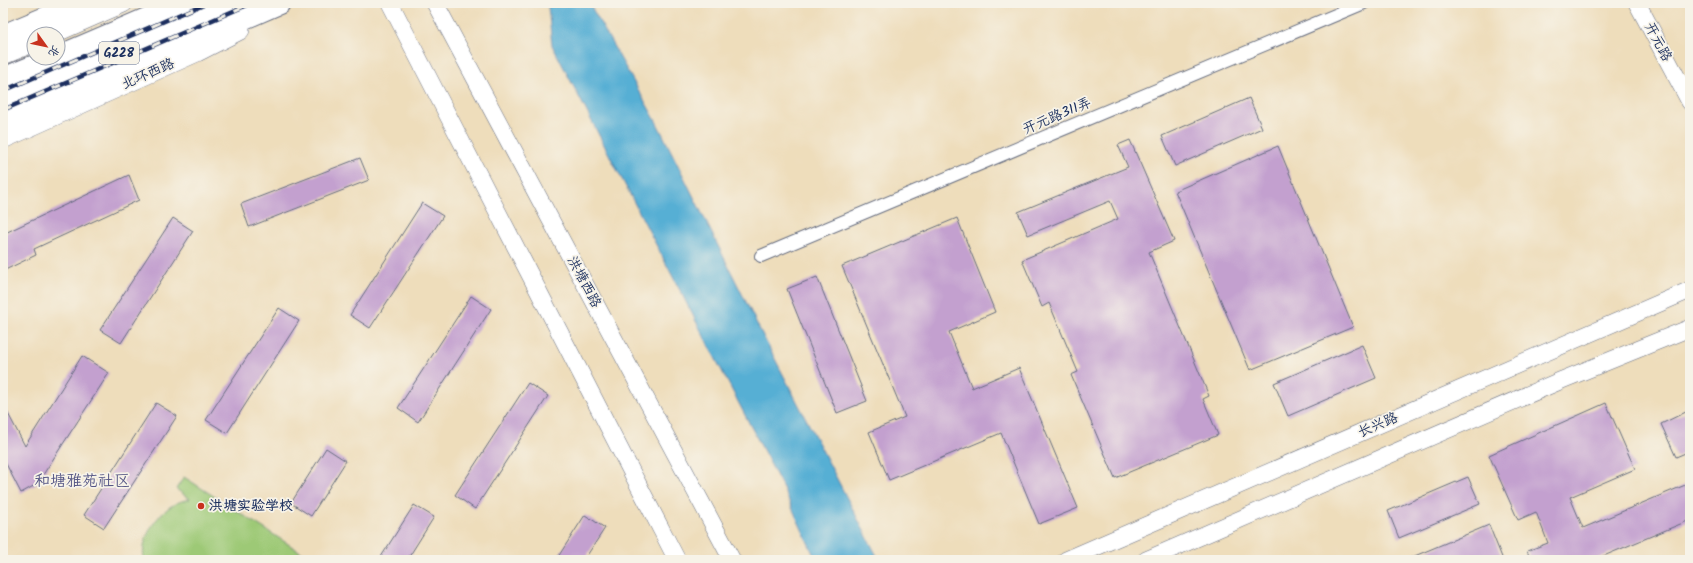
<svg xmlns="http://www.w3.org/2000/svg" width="1693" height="563" font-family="Kalam,'LXGW WenKai TC',sans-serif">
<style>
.green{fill:#9dc976;stroke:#5c7c6a}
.water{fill:#57afd4;stroke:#396f99}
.building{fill:#c3a0cf}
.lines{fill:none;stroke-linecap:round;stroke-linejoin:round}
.street-casing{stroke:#656c7f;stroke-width:14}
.secondary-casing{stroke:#656c7f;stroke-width:18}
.primary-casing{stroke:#656c7f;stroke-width:20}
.highway-casing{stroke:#656c7f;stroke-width:24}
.street{stroke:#fff;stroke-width:12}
.secondary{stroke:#fff;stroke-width:17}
.primary{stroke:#fff;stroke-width:19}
.highway{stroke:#fff;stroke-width:22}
.rail-casing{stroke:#1b2f5e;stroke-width:4.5}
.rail{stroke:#f7f3e8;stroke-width:3;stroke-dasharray:9;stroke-linecap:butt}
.poi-dot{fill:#c8321e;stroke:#f7f3e8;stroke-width:1.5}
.labels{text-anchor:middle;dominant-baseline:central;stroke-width:3.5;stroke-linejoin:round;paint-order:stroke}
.shield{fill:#f7f3e8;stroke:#5d6a87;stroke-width:1}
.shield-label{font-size:13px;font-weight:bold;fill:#1b2f5e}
.street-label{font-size:14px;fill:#1b2f5e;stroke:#f7f3e8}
.poi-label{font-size:14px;font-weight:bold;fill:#1b2f5e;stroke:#f7f3e8;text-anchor:start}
.quarter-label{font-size:16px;fill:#565786;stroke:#f7f3e8}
</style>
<rect width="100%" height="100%" fill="#f7f3e8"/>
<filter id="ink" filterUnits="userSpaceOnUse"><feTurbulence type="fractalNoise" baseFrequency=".025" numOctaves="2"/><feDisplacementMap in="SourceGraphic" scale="8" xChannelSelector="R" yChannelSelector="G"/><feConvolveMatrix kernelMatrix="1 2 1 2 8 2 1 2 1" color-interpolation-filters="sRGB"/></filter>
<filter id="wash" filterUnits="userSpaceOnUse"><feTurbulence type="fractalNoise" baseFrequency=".012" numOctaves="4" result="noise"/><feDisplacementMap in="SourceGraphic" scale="16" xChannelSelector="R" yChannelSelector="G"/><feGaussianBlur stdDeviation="0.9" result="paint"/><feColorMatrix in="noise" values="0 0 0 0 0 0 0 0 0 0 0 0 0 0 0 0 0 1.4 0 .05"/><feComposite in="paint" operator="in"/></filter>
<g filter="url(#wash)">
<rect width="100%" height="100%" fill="#edb"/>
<path class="green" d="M184 477 313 560H144C140 539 156 515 173 505 178 502 184 500 190 499L176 489Z"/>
<path class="water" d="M546 3H589L656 121 759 328 879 560H816L783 488 552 45 548 7Z"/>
<g id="blocks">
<g class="building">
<path d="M1249 98 1262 128 1175 166 1162 136Z"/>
<path d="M1130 140 1174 241 1149 252 1209 396 1203 399 1218 435 1115 478 1071 375 1078 372 1049 303 1042 307 1022 260 1118 219 1110 201 1028 235 1018 212 1128 167 1118 145Z"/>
<path d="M1278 146 1353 327 1250 370 1175 191Z"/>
<path d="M360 158 369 180 249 227 241 204Z"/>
<path d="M129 175 139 200 34 249 36 255 3 271V234Z"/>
<path d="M422 203 443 216 370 328 350 315Z"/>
<path d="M173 218 193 231 121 343 100 330Z"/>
<path d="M957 218 995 312 949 332 972 388 1019 368 1078 508 1039 524 1001 433 889 480 869 432 905 417 842 266Z"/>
<path d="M817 277 867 401 837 413 787 289Z"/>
<path d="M471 296 491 309 418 422 398 408Z"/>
<path d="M279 308 299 321 227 433 206 420Z"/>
<path d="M1362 345 1376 378 1288 416 1274 383Z"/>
<path d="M82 356 109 373 37 484 21 493 3 458V404L25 446Z"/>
<path d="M528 383 548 396 475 509 455 495Z"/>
<path d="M156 403 177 416 104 528 84 515Z"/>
<path d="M1606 403 1635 469 1570 497 1583 528 1690 483V520L1594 560H1531L1527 551 1548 543 1536 512 1518 520 1489 455Z"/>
<path d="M1690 410V451L1676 457 1661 424Z"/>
<path d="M326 448 346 461 311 516 291 503Z"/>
<path d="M1468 477 1480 504 1399 538 1388 511Z"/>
<path d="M414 505 434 517 407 560H379Z"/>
<path d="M585 515 605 528 584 560H556Z"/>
<path d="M1489 525 1503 560H1405Z"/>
</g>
</g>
</g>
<g filter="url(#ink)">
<use href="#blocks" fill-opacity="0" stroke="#656c7f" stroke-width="1"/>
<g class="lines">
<g class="street-casing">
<path id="street" d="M761 256 1364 3"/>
</g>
<g class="secondary-casing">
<g id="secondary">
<path d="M390 3 677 560"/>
<path d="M435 3 732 560"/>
<path d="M1637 3 1690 102"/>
<path d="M1066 560 1690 290"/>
<path d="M1146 560 1562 380 1690 328"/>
</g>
</g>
<g class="primary-casing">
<g id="primary">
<path d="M52 34 123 3"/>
<path d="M3 55 34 42"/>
<path d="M3 139 197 52 240 30"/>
</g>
</g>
<g class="highway-casing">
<g id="highway">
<path d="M3 36 81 3"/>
<path d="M58 57 184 3"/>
<path d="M3 79 55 58"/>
<path d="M3 103 235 3"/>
<path d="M3 120 126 69 279 3"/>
</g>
</g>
<use href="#street" class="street"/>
<use href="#secondary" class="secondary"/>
<use href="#primary" class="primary"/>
<use href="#highway" class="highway"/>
<g class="rail-casing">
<g id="rail">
<path d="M3 91 206 3"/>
<path d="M3 110 252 3"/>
</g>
</g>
<use href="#rail" class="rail"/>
</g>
</g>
<circle class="poi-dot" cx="201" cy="506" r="4"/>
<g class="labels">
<rect class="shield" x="99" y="42" width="40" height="22" rx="3"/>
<g class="shield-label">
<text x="119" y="53">G228</text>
</g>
<g class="street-label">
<text transform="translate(1658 42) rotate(62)">开元路</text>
<text transform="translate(148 74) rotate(-24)">北环西路</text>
<text transform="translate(1057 116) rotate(-23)">开元路311弄</text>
<text transform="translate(584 282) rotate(62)">洪塘西路</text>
<text transform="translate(1378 425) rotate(-23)">长兴路</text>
</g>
<g class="poi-label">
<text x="209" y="506">洪塘实验学校</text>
</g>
<g class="quarter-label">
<text x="82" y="481">和塘雅苑社区</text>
</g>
</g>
<rect width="1693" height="563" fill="none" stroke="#f7f3e8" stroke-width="16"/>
<g transform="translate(46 46) rotate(123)"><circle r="19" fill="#f7f3e8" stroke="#9fa5b1"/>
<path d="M0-3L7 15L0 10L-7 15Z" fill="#c8321e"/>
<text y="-6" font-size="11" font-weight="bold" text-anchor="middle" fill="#1b2f5e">北</text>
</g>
</svg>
